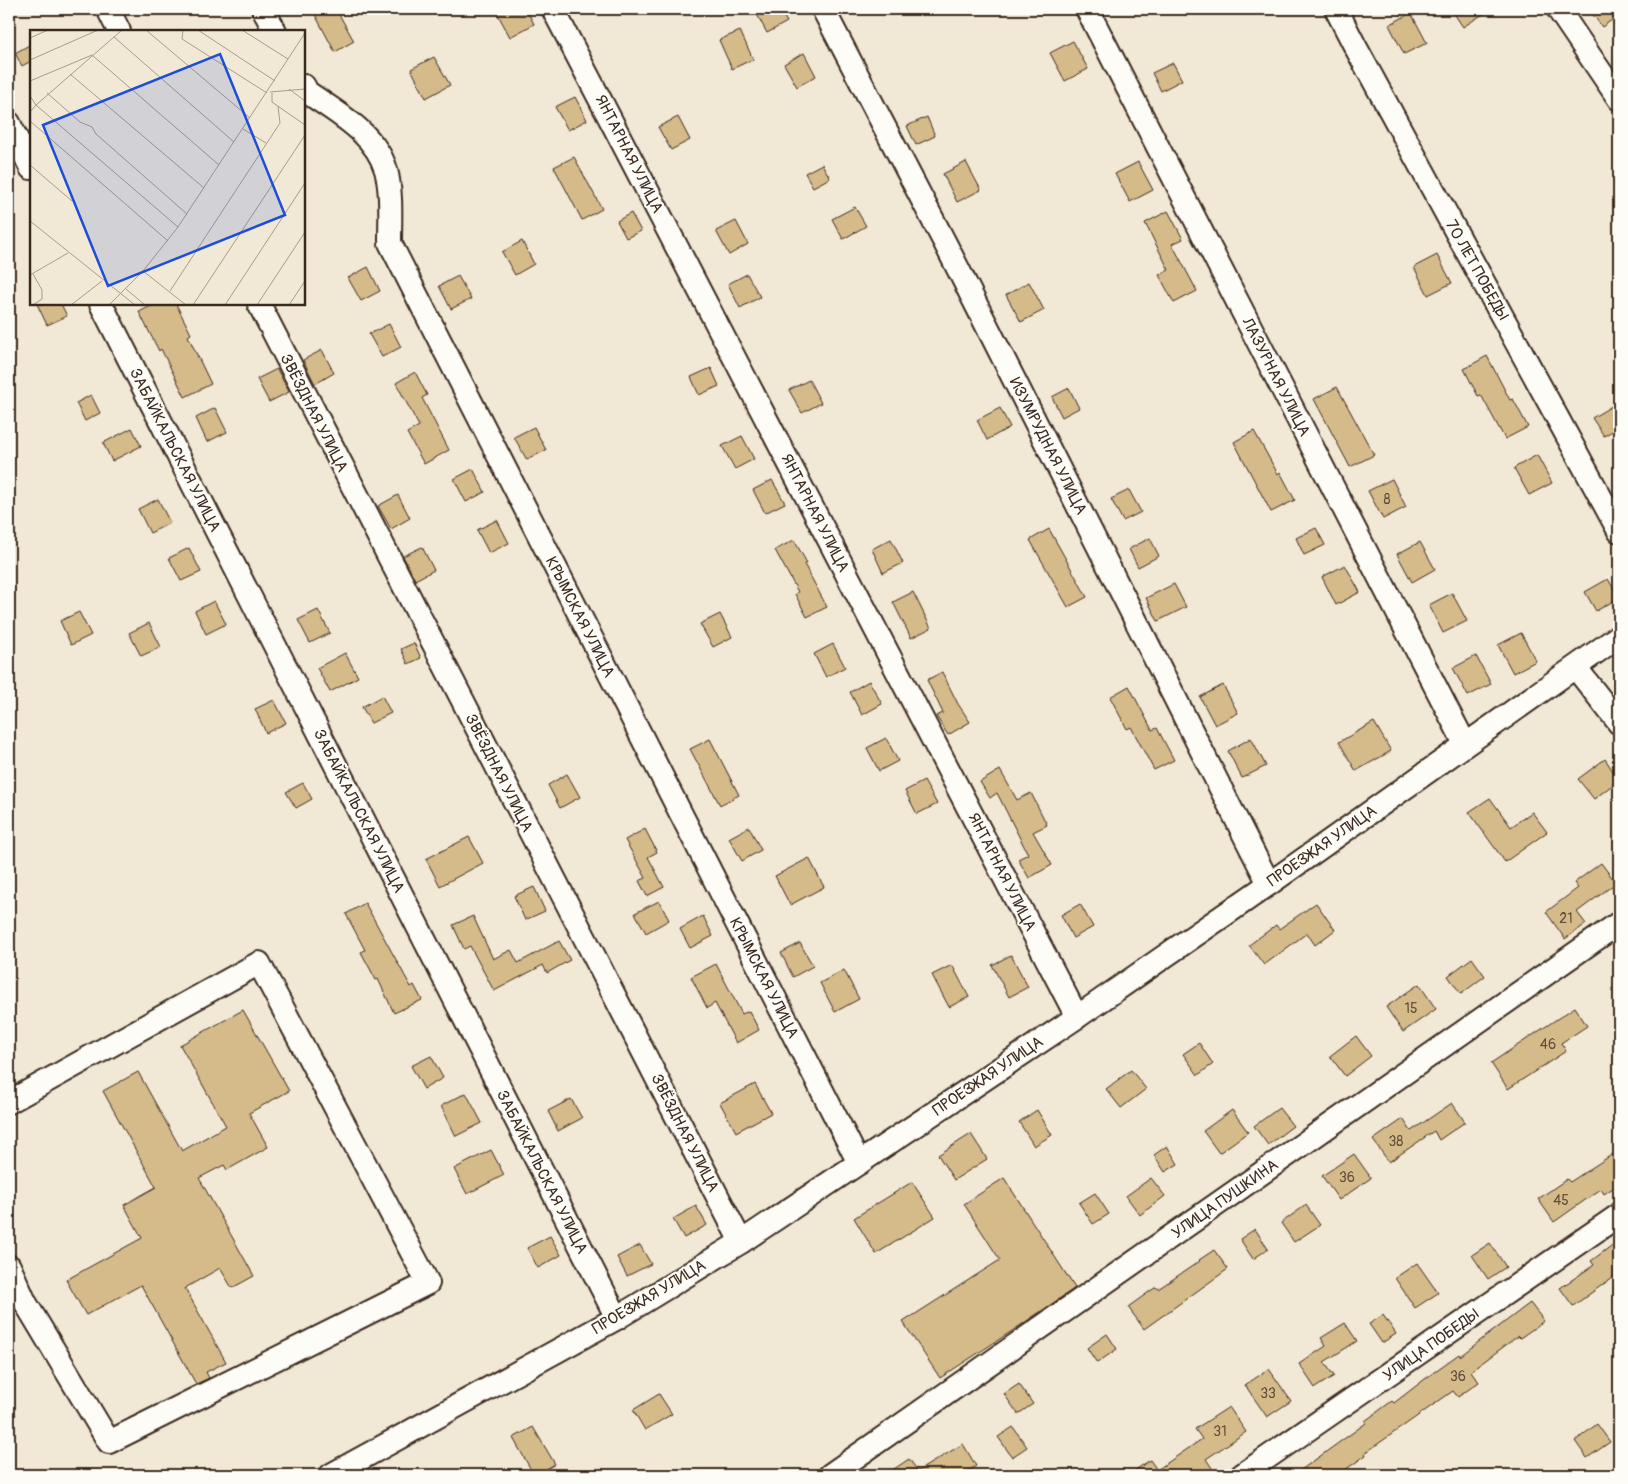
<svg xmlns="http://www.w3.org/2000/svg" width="1628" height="1484" font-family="Pangolin,sans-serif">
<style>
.building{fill:#d5ba8a;stroke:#3b2a1e}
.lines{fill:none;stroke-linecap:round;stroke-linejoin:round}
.minor-casing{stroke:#3b2a1e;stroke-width:26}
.minor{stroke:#fdfcf7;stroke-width:22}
.labels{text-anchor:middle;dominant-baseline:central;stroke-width:4;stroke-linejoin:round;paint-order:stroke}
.number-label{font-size:14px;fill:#624e39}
.street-label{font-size:16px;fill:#3b2a1e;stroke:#fdfcf7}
.inset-road{fill:none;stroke:#a89c8c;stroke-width:1}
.view{fill:#1d4ed8;fill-opacity:0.15;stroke:#1d4ed8;stroke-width:2.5}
.inset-edge{fill:none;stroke:#3b2a1e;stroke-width:2.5}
</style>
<rect width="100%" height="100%" fill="#f1e8d6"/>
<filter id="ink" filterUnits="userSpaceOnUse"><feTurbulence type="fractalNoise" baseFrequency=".02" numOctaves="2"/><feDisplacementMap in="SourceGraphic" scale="10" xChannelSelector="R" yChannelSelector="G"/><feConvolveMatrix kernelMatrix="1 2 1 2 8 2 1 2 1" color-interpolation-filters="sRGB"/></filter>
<g filter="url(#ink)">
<g class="building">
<path d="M312 9H336L354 41 335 52Z"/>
<path d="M495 9H526L534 24 510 37Z"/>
<path d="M754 9H779L787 22 767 33Z"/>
<path d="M1451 9H1491L1463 27Z"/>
<path d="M1589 9H1619V15L1602 27Z"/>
<path d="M1411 13 1427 43 1404 54 1389 25Z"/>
<path d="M740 31 753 59 732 69 719 40Z"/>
<path d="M1073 41 1088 69 1065 81 1050 53Z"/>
<path d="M31 44V61L22 66 15 53Z"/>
<path d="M804 53 816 76 797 87 784 64Z"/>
<path d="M434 57 450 85 426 98 411 69Z"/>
<path d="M1173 63 1182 80 1161 91 1152 73Z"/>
<path d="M575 97 587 120 568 130 555 107Z"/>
<path d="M678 117 690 140 671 150 658 127Z"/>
<path d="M927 117 935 136 916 145 907 126Z"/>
<path d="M574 157 602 209 582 220 554 167Z"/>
<path d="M966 162 981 190 957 202 943 174Z"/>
<path d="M1138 162 1153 190 1130 202 1115 174Z"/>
<path d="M822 164 830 178 813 187 805 173Z"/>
<path d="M855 207 866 226 843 239 832 219Z"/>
<path d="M1168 211 1183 239 1172 244 1197 291 1174 303 1159 275 1169 270 1145 223Z"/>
<path d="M631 213 641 231 626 238 617 221Z"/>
<path d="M736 221 748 244 729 255 716 231Z"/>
<path d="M522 241 534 264 515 275 502 252Z"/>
<path d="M1437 255 1452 283 1428 295 1414 267Z"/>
<path d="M368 267 380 291 361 301 348 278Z"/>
<path d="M747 274 760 297 740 308 728 284Z"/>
<path d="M458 276 471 299 451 309 439 286Z"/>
<path d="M1029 282 1044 310 1021 322 1006 295Z"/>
<path d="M37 304H61L67 316 47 325Z"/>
<path d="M155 304H176L191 334 188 336 211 384 185 397 161 349 159 351 139 312Z"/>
<path d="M389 324 401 347 382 357 369 334Z"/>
<path d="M322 350 334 373 315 384 303 360Z"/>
<path d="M1487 356 1510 400 1513 399 1528 427 1505 439 1481 395 1478 396 1464 369Z"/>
<path d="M711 368 719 386 699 395 691 377Z"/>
<path d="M277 369 289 392 269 402 257 379Z"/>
<path d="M415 372 427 395 422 398 449 450 424 464 407 433 419 426 396 383Z"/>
<path d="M809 380 821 403 802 413 789 390Z"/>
<path d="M1337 387 1374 455 1350 467 1314 399Z"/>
<path d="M1069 388 1079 408 1062 417 1052 397Z"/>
<path d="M91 395 100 413 85 421 76 403Z"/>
<path d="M1615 404 1619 412V427L1604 436 1592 418Z"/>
<path d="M215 408 227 432 207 442 196 418Z"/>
<path d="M1000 408 1010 427 987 440 977 420Z"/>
<path d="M534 427 546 450 527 460 514 437Z"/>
<path d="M132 428 141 446 112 461 103 443Z"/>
<path d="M1254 431 1278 474 1280 472 1295 500 1271 512 1234 442Z"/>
<path d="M742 436 754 459 735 469 722 446Z"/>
<path d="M1537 455 1552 483 1529 495 1514 468Z"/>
<path d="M473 469 485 492 466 502 454 479Z"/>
<path d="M1392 479 1406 507 1383 519 1368 491Z"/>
<path d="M772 480 785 503 765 513 753 490Z"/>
<path d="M1129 490 1141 512 1123 521 1111 499Z"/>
<path d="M398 495 410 518 391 529 378 506Z"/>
<path d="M158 499 170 523 150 533 138 509Z"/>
<path d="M497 520 509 543 489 553 477 530Z"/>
<path d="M1316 528 1325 545 1304 555 1296 538Z"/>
<path d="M1049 529 1087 597 1068 607 1030 540Z"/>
<path d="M1150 538 1159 556 1138 567 1129 549Z"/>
<path d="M891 539 903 563 883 573 872 549Z"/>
<path d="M794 540 807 563 804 564 827 607 807 617 795 594 798 592 775 550Z"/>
<path d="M1420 542 1435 569 1412 582 1397 554Z"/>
<path d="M422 547 434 570 415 580 403 556Z"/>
<path d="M189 548 201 572 181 581 169 558Z"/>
<path d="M1345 565 1360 592 1336 605 1322 577Z"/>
<path d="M1608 579 1619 598 1596 611 1585 592Z"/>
<path d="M1174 584 1186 607 1158 621 1146 598Z"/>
<path d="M913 592 931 628 911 638 893 602Z"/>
<path d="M1452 593 1467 621 1443 633 1429 605Z"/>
<path d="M214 601 226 624 206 634 195 611Z"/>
<path d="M318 610 330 633 310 643 298 620Z"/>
<path d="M79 612 91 635 71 645 60 621Z"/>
<path d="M720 614 732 637 713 647 700 624Z"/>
<path d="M149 623 161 647 141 656 129 633Z"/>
<path d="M1521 633 1536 661 1513 673 1498 645Z"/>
<path d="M414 643 421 658 408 664 401 649Z"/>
<path d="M833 644 845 667 826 677 814 654Z"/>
<path d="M345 653 358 677 330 692 317 668Z"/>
<path d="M1476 656 1491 684 1468 696 1453 668Z"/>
<path d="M942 672 958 704 970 722 948 735 936 716 943 713 927 680Z"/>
<path d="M869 681 882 704 862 715 850 692Z"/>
<path d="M1223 685 1238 713 1215 725 1200 697Z"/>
<path d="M1129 686 1152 730 1157 728 1174 760 1154 770 1131 727 1127 729 1110 697Z"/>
<path d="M382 696 391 713 371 723 362 707Z"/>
<path d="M274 700 286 723 266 733 255 709Z"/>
<path d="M1374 722 1391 751 1356 771 1339 742Z"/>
<path d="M886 738 898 761 879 771 867 748Z"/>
<path d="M1251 738 1266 766 1242 778 1228 751Z"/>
<path d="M710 739 739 795 720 805 690 749Z"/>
<path d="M1605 759 1619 780 1594 799 1578 779Z"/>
<path d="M1000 770 1017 800 1031 793 1047 825 1033 832 1052 865 1029 878 1018 859 1028 854 997 793 990 798 980 782Z"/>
<path d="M567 774 580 797 560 808 548 785Z"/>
<path d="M924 781 937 804 917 814 905 791Z"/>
<path d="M303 783 312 799 296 808 286 792Z"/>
<path d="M1490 798 1511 827 1532 812 1547 832 1505 862 1469 812Z"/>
<path d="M749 827 761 850 742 861 729 838Z"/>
<path d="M645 829 657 852 648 857 664 887 647 896 639 881 646 878 625 840Z"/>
<path d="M469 837 483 863 440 886 426 859Z"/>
<path d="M809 858 824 887 790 905 775 876Z"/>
<path d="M1601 863 1616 883 1577 912 1586 924 1565 939 1546 912 1578 888 1574 883Z"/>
<path d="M534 887 545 911 525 920 514 896Z"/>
<path d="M659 901 669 920 646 933 635 913Z"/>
<path d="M365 903 411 987 414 985 422 1000 394 1013 378 979 376 980 361 952 365 950 346 914Z"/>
<path d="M1316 903 1335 930 1315 945 1307 933 1264 965 1249 945 1276 925 1279 929Z"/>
<path d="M1080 904 1093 927 1073 938 1061 915Z"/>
<path d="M473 916 493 959 511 950 518 963 559 941 570 960 547 973 543 965 494 991 470 946 464 949 453 925Z"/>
<path d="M703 916 713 936 690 948 680 929Z"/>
<path d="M800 943 813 966 793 977 781 953Z"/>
<path d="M1011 955 1028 987 1009 997 992 965Z"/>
<path d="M1472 958 1485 976 1461 994 1448 976Z"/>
<path d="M716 964 742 1014 749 1011 759 1030 736 1043 715 1003 707 1008 691 977Z"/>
<path d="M952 965 969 997 949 1007 932 975Z"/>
<path d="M844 970 859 999 835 1012 820 983Z"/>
<path d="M1419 984 1436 1009 1403 1032 1386 1007Z"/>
<path d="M1575 1007 1587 1026 1561 1043 1566 1051 1508 1089 1491 1063Z"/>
<path d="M243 1010 289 1091 249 1113 268 1147 227 1170 224 1165 199 1178 254 1276 232 1288 220 1268 185 1288 226 1362 206 1372 209 1378 196 1384 141 1285 86 1315 66 1280 142 1238 124 1205 156 1187 103 1091 138 1072 182 1151 226 1126 180 1045Z"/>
<path d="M1356 1036 1371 1056 1345 1076 1330 1056Z"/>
<path d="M1199 1043 1213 1064 1198 1075 1183 1054Z"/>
<path d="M431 1056 443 1078 424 1089 411 1066Z"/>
<path d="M1131 1070 1146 1089 1121 1108 1106 1089Z"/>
<path d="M755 1084 771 1113 736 1132 720 1103Z"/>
<path d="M466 1093 482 1123 456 1136 441 1106Z"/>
<path d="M571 1099 582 1118 558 1131 548 1111Z"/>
<path d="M1452 1103 1465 1122 1439 1140 1434 1131 1389 1162 1373 1140 1403 1119 1411 1131Z"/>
<path d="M1279 1108 1293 1126 1268 1145 1254 1126Z"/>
<path d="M1037 1110 1052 1135 1034 1146 1019 1122Z"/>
<path d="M1232 1110 1248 1132 1219 1153 1203 1131Z"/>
<path d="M971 1134 987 1159 954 1180 938 1155Z"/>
<path d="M1167 1146 1178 1164 1165 1172 1154 1155Z"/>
<path d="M491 1150 504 1175 467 1194 454 1169Z"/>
<path d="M1619 1150V1184L1604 1194 1601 1189 1554 1222 1538 1199 1567 1179 1570 1182Z"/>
<path d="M1354 1154 1371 1178 1339 1200 1322 1176Z"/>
<path d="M1004 1178 1075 1288 1015 1329 940 1378 903 1322 1000 1260 964 1204Z"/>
<path d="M1151 1178 1165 1196 1140 1215 1126 1196Z"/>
<path d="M912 1182 935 1217 876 1254 854 1218Z"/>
<path d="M1095 1193 1109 1214 1093 1224 1079 1203Z"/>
<path d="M1306 1205 1320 1225 1294 1242 1281 1223Z"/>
<path d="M696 1206 707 1225 684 1238 673 1219Z"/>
<path d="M1255 1229 1268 1249 1253 1259 1240 1239Z"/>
<path d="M550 1236 561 1255 538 1268 527 1248Z"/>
<path d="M1619 1240V1273L1573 1306 1560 1288 1594 1265 1591 1261Z"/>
<path d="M1490 1243 1506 1267 1488 1279 1472 1255Z"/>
<path d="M640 1245 651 1264 627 1276 617 1257Z"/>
<path d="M1214 1250 1228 1269 1144 1329 1128 1307 1156 1287 1158 1289 1200 1261 1199 1260Z"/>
<path d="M1417 1263 1438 1293 1415 1308 1395 1278Z"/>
<path d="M1530 1303 1544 1321 1520 1338 1518 1336 1471 1371 1479 1382 1458 1397 1453 1391 1365 1453 1366 1455 1338 1475H1294L1366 1423 1365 1421 1392 1401 1394 1403 1438 1369 1459 1354 1460 1356Z"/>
<path d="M1383 1315 1396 1334 1382 1343 1369 1324Z"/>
<path d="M1345 1323 1357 1341 1324 1362 1334 1376 1315 1388 1299 1364 1326 1346 1321 1338Z"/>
<path d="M1107 1334 1117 1349 1097 1363 1087 1348Z"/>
<path d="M1269 1369 1291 1401 1267 1417 1245 1385Z"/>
<path d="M1019 1384 1033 1404 1018 1414 1004 1394Z"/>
<path d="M659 1394 672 1414 645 1430 633 1410Z"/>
<path d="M1229 1407 1246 1432 1206 1459 1214 1471 1207 1475H1128L1150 1460 1157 1470 1202 1439 1195 1429Z"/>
<path d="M1597 1424 1610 1442 1587 1458 1575 1441Z"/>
<path d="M533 1427 555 1464 536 1475H534L513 1438Z"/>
<path d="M1013 1427 1027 1447 1012 1457 998 1437Z"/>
<path d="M963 1444 976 1466 962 1475H885L909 1459 918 1471Z"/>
</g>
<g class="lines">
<g class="minor-casing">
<g id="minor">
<path d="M108 9 119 31"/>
<path d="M263 9 275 31"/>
<path d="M553 9 1077 1017"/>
<path d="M823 9 946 245 1269 884"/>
<path d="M1087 9 1465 744"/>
<path d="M1336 9 1355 46 1619 531"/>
<path d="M1558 9 1619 99"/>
<path d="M304 86 307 92C337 113 375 133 386 170 392 193 390 219 390 243L859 1163"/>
<path d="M9 123 31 168"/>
<path d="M101 304 617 1318"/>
<path d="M259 304 741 1242"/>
<path d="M1576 668 1619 723"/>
<path d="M9 1102 259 963 428 1283 109 1442 25 1302 9 1266"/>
<path d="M331 1475 617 1318 741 1242 1077 1017 1269 884 1619 636"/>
<path d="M830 1475 1619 923"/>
<path d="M1242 1475 1619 1215"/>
</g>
</g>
<use href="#minor" class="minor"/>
</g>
</g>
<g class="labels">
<g class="number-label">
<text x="1387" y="499">8</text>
<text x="1566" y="918">21</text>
<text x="1411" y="1008">15</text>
<text x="1548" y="1044">46</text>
<text x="1396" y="1141">38</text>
<text x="1347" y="1177">36</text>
<text x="1561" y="1200">45</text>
<text x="1458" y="1376">36</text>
<text x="1268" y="1393">33</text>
<text x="1220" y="1431">31</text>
</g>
<g class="street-label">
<text transform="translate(629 154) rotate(63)">ЯНТАРНАЯ УЛИЦА</text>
<text transform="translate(1477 270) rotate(61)">70 ЛЕТ ПОБЕДЫ</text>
<text transform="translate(1276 377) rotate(63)">ЛАЗУРНАЯ УЛИЦА</text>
<text transform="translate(314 413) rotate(63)">ЗВЁЗДНАЯ УЛИЦА</text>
<text transform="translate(1048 446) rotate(63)">ИЗУМРУДНАЯ УЛИЦА</text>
<text transform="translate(175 450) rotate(63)">ЗАБАЙКАЛЬСКАЯ УЛИЦА</text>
<text transform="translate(815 513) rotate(63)">ЯНТАРНАЯ УЛИЦА</text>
<text transform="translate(580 617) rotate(63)">КРЫМСКАЯ УЛИЦА</text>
<text transform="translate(499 773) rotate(63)">ЗВЁЗДНАЯ УЛИЦА</text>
<text transform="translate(359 811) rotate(63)">ЗАБАЙКАЛЬСКАЯ УЛИЦА</text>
<text transform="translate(1322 846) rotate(-35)">ПРОЕЗЖАЯ УЛИЦА</text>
<text transform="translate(1002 872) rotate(63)">ЯНТАРНАЯ УЛИЦА</text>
<text transform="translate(764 978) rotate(63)">КРЫМСКАЯ УЛИЦА</text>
<text transform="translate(988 1076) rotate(-34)">ПРОЕЗЖАЯ УЛИЦА</text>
<text transform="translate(685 1133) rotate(63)">ЗВЁЗДНАЯ УЛИЦА</text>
<text transform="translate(542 1172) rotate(63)">ЗАБАЙКАЛЬСКАЯ УЛИЦА</text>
<text transform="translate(1225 1199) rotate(-35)">УЛИЦА ПУШКИНА</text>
<text transform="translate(649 1297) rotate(-31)">ПРОЕЗЖАЯ УЛИЦА</text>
<text transform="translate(1431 1345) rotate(-35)">УЛИЦА ПОБЕДЫ</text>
</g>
</g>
<g transform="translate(30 30)">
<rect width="275" height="275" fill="#f1e8d6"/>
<path class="inset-road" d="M116 0 220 88M153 0 152 9 237 63M168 0 245 51M212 0 258 29M84 7 204 112M0 8 18 0M0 30 68 0M40 44 174 158M0 51 62 25 189 135M259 59 275 71M240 62 275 59M17 63 50 92 62 97 66 104 157 184M242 63V72L275 95M0 66 6 75 92 0M0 82 6 75 148 197M0 91 138 211M213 99 236 113M0 135 42 171M0 191 105 275M113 241 156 275M3 244 12 260V269L3 275M0 245 38 223M96 259 115 275M140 261 250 93 248 76M41 275 72 251M79 275 113 241 148 197 275 3M163 275 275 105M195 275 275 153M227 275 275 202M259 275 275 251"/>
<path class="view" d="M190 24 255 185 78 256 13 95Z"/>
<rect width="275" height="275" class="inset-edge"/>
</g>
<rect width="1628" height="1484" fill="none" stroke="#fdfcf7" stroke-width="30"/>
<rect x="15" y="15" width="1598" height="1454" fill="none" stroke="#3b2a1e" stroke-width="2" filter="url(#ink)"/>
</svg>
